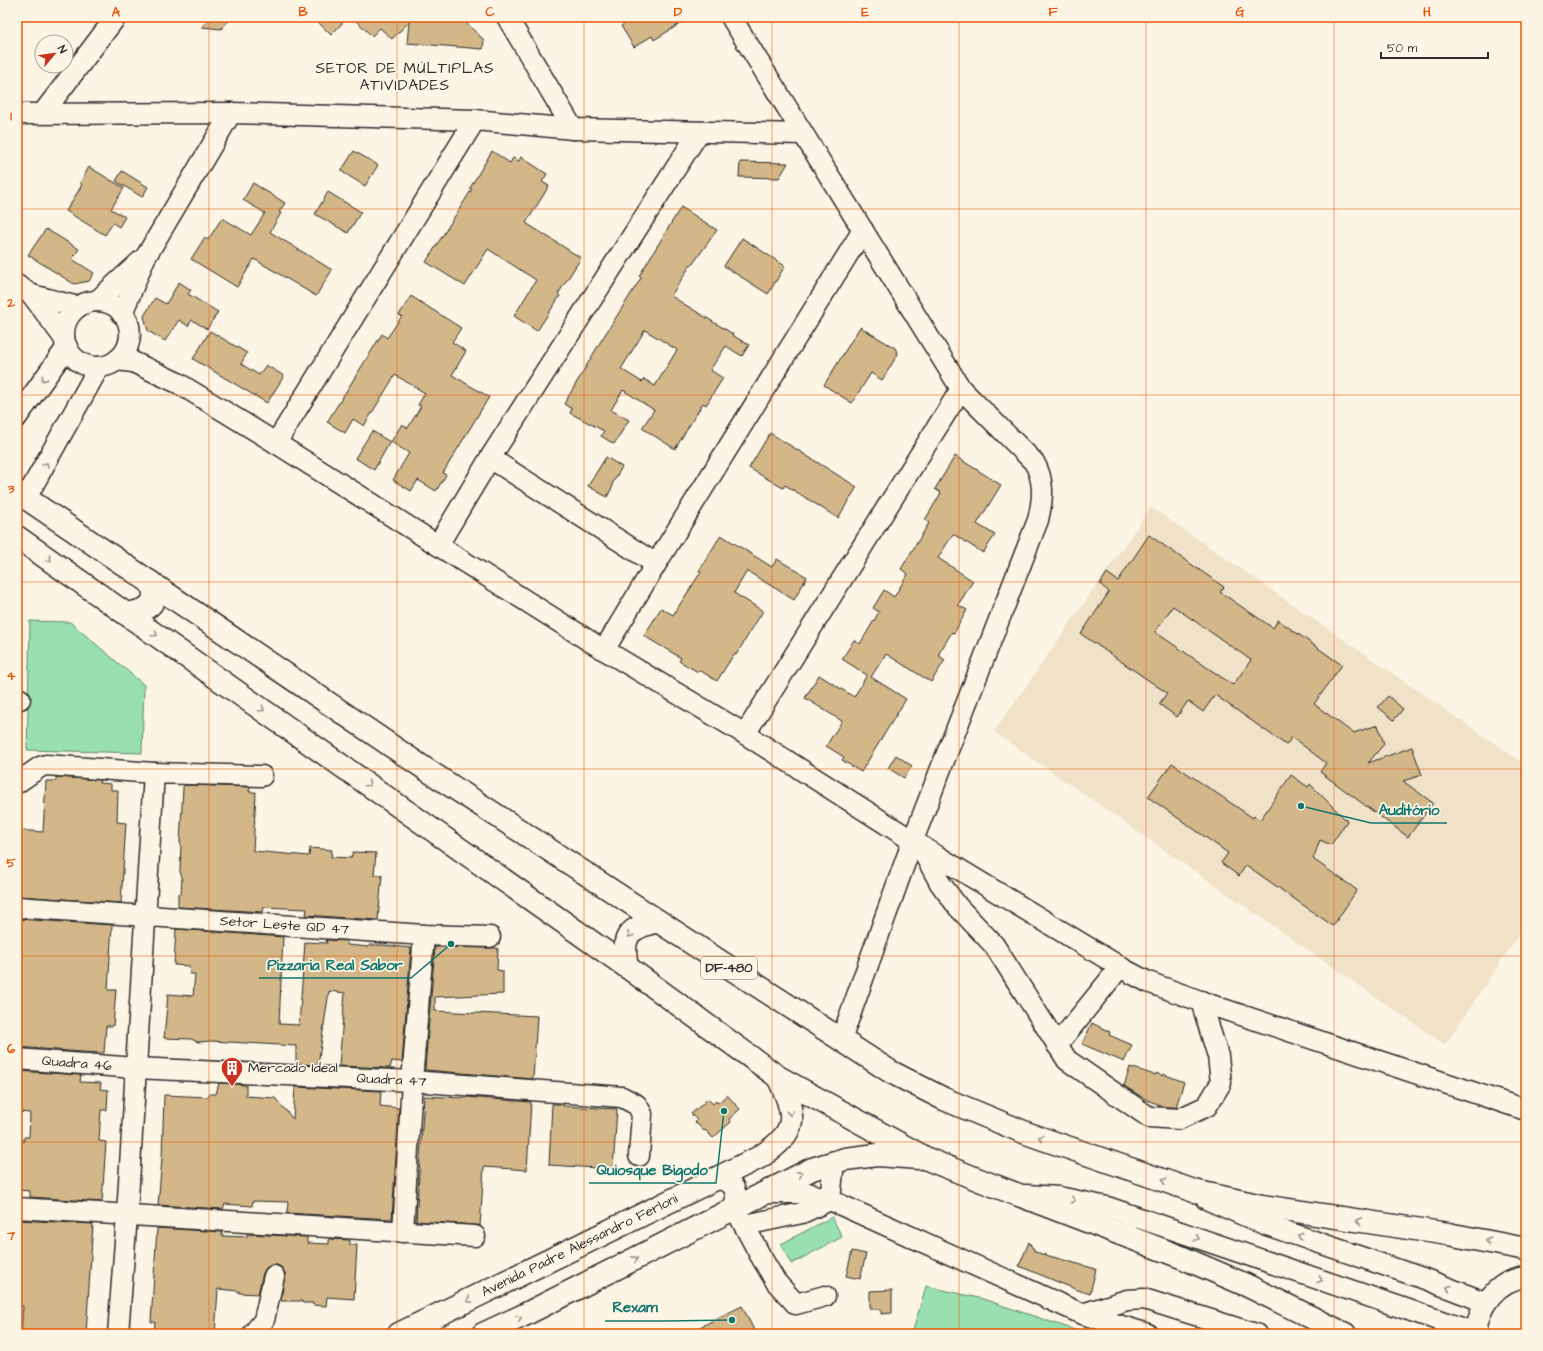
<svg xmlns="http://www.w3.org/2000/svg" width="1543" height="1351" font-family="'Architects Daughter',sans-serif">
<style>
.built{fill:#f0e2c9}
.green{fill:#98e0af;stroke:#62866d}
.building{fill:#d3b788;stroke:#2b2b2b;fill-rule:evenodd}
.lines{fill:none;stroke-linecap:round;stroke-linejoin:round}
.minor-casing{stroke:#2b2b2b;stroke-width:23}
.major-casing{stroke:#2b2b2b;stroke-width:25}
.minor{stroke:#fcf5e5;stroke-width:20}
.major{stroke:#fcf5e5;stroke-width:22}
.oneway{stroke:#949088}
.grid{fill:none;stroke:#e8590c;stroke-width:1;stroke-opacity:0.55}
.labels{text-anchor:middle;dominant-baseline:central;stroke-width:3.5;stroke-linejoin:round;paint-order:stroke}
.shield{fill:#fcf5e5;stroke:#6a6863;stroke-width:1}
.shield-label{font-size:13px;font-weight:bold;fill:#2b2b2b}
.street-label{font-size:14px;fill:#2b2b2b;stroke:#fcf5e5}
.poi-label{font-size:14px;fill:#2b2b2b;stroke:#fcf5e5;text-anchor:start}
.neighbourhood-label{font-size:15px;letter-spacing:1px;fill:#2b2b2b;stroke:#fcf5e5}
.leader{fill:none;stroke:#0f766e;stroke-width:1.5}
.callout-dot{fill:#0f766e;stroke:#fcf5e5;stroke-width:1.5}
.callout-label{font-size:15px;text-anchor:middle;font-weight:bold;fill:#0f766e;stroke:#fcf5e5;stroke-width:3.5;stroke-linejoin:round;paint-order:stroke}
.neatline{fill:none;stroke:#e8590c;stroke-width:1.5}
.grid-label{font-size:13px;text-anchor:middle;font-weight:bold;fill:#e8590c}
</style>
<rect width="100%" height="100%" fill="#fcf5e5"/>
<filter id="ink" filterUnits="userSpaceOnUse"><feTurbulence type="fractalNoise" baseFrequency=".025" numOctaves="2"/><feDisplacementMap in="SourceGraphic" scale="8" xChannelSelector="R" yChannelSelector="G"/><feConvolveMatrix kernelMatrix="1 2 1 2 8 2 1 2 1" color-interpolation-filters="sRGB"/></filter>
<g filter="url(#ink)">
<path class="built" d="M1151 507 1526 765V924L1445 1045 994 732Z"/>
<g class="green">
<path d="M30 621 70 622 144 685 142 753 27 750Z"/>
<path d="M832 1217 842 1237 791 1264 781 1244Z"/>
<path d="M926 1286 983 1299 1087 1334H912Z"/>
</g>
<g class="building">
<path d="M210 17H232L221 29 202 27Z"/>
<path d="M313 17H348L331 35Z"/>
<path d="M352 17H460L484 40 483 49 407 43 409 22 392 39 380 28 372 36Z"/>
<path d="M636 17H691L654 40 652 36 634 47 621 26Z"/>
<path d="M354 151 378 165 365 186 341 171Z"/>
<path d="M492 151 510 163 513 158 519 161 521 157 547 174 542 182 549 186 526 223 581 258 558 294 560 296 537 331 514 316 536 280 488 249 465 286 426 262 472 189 470 188Z"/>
<path d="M740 162 788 163 779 178 739 177Z"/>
<path d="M89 167 124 188 111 209 125 217 119 227 113 223 105 235 66 211 82 185 80 183Z"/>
<path d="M122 171 148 187 142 197 116 181Z"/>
<path d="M253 183 285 203 279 212 281 213 270 232 332 270 316 296 254 259 237 287 191 259 205 237 208 240 222 218 251 235 265 213 243 200Z"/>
<path d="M328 192 361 212 348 233 315 214Z"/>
<path d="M681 207 717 230 692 265 691 264 671 296 733 334 732 335 749 345 742 356 726 346 710 370 723 378 706 405 703 403 675 449 642 428 654 410 623 390 611 410 629 420 614 444 601 436 604 431 570 413 572 409 564 404 601 341 641 278 639 276ZM645 330 677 350 655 386 644 379 642 382 621 369Z"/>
<path d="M46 229 79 249 72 259 94 273 89 281 74 284 28 255Z"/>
<path d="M742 238 785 266 768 294 724 266Z"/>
<path d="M179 282 191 290 188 294 218 312 207 329 192 320 188 326 179 320 165 341 148 331 144 316 155 298 166 304Z"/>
<path d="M411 296 461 328 452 342 466 351 452 375 489 397 443 473 446 475 436 491 418 480 411 491 393 480 409 453 391 442 402 424 408 428 421 406 418 405 425 393 395 375 364 426 353 419 345 433 327 422 382 334 387 338 402 316 399 315Z"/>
<path d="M860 327 895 348 898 354 882 380 871 373 852 403 824 385Z"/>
<path d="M210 331 247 353 241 364 259 375 266 365 284 376 267 403 193 359Z"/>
<path d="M372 431 390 442 374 470 355 458Z"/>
<path d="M770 433 857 487 838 518 785 485 783 488 749 468Z"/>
<path d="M955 456 1001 485 977 524 995 535 983 553 953 534 938 558 973 581 958 605 967 610 954 633 952 632 938 655 945 660 931 682 886 654 871 677 906 699 861 772 842 760 844 757 826 746 842 721 805 698 819 675 854 697 867 675 842 659 854 640 860 644 879 612 873 608 884 590 894 597 908 574 901 569 929 523 925 520 941 493 935 489Z"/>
<path d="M606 457 622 467 612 484 613 486 607 497 588 486Z"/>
<path d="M721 535 772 567 777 559 807 577 794 600 747 571 734 593 763 611 736 655 734 654 717 681 699 670 698 672 679 661 681 658 644 636 661 608 673 615 701 572 699 571Z"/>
<path d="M1149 535 1224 587 1220 592 1273 628 1278 620 1342 665 1314 704 1353 733 1378 725 1384 744 1368 763 1412 747 1422 775 1403 781 1433 803 1408 837 1320 772 1326 763 1292 737 1286 745 1215 695 1203 712 1188 701 1177 717 1159 704 1167 693 1081 634 1109 592 1100 584 1107 573 1118 581ZM1173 606 1251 660 1233 685 1155 632Z"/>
<path d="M1388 696 1403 709 1394 720 1378 707Z"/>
<path d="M896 755 912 766 904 778 888 768Z"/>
<path d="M1172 763 1253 818 1254 816 1260 820 1291 775 1308 787 1310 784 1347 821 1331 845 1320 840 1313 859 1357 890 1333 926 1246 865 1239 876 1221 863 1228 853 1148 797Z"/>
<path d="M56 777 100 780 99 783 111 784V790H118L117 822 126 823 121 903 17 896 19 844H17V830L43 832 46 781H56Z"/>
<path d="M185 785 250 787 249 792H256L253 851 309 856 310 848 332 850 331 857 351 858 353 852 376 853 374 875H382L378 920 306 915 307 909 264 907 263 912 178 907V894H181L182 877 180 872 181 843H180L183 787Z"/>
<path d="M17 919 112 925 108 990H116L113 1026H106L104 1053 82 1052 18 1047V1044H17Z"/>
<path d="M176 929 283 937 279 1024 299 1025 305 942 327 943 326 940 347 941V945L369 947V945H383L411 948 402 1062 392 1061 390 1068 339 1066 345 993 329 991 318 1065 296 1064V1046L212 1041 198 1042 191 1039 164 1038 168 994 193 996 195 974H190L189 966 174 965Z"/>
<path d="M435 947 498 948 497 970 503 971V994L435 997V1011L537 1016 533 1079 425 1070Z"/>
<path d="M1092 1023 1110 1032 1109 1035 1132 1045 1124 1062 1082 1044Z"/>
<path d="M1130 1067 1155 1075 1156 1073 1163 1076V1074L1184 1082 1176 1107H1165L1147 1100 1124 1086Z"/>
<path d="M17 1071 81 1075 80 1082 101 1083 100 1089 108 1090 107 1110H101L99 1141 106 1142 102 1202 30 1197V1191L17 1190V1141H24V1137H29L30 1113 18 1112Z"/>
<path d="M219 1083 246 1085V1096L275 1098 293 1119 295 1087 381 1091 380 1106 399 1108 392 1219 287 1213 288 1202 253 1201 252 1206 225 1204 223 1209 158 1205 162 1158 164 1095 208 1097 209 1094H216Z"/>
<path d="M727 1095 740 1109 729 1119 731 1122 713 1138 705 1130 704 1131 695 1122 697 1120 691 1114 708 1099 713 1104 716 1101 718 1103Z"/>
<path d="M424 1096 466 1098V1097L531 1102 527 1170 484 1167 480 1226 476 1225 416 1221Z"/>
<path d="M552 1104H563V1106L617 1109 613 1169 549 1165Z"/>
<path d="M17 1220 93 1224 86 1334H21L23 1306 17 1307Z"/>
<path d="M157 1228 222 1232V1236L247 1237V1234L307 1237V1243L329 1244V1239L350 1240V1245H357L354 1299 327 1297 326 1306 313 1305V1303H303L302 1301H281L285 1273 281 1267 277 1265H271L266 1268 263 1273 258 1294 239 1293V1291L218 1289 215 1334H154L155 1322H151Z"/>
<path d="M1029 1242 1035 1252 1096 1269 1090 1294 1075 1289 1019 1266Z"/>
<path d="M852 1251 866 1254 860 1279 846 1276Z"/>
<path d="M892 1290V1313L881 1314V1309H870V1291Z"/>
<path d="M742 1306 756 1334H686Z"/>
</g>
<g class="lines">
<g class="minor-casing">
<g id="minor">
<path d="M507 17 573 129"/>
<path d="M731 17 961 389 1034 462C1045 481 1043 499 1038 520L913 840 841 1040"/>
<path d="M43 113 116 17"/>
<path d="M17 114 231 113 475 120 573 129 803 134"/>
<path d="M17 285 32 295 78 307"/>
<path d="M32 295 64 338"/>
<path d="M97 301 142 260"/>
<circle cx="97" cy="334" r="33"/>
<path d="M122 314 145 258 231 113"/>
<path d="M117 360 133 362 178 383 276 443 591 642 745 734 924 848 1127 971 1148 982 1211 1005 1526 1110"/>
<path d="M17 417 67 347"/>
<path d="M276 443 475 120"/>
<path d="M490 458 656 564 863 230"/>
<path d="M26 498 99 367"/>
<path d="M438 545 490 458 699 132"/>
<path d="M604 650 656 564"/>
<path d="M17 699H20"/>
<path d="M745 734 961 389"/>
<path d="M17 783 40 767 46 765 154 773"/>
<path d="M924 848 927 859 940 883 958 907 994 945 1067 1060 1149 1117 1179 1119 1207 1106 1221 1083 1218 1056 1201 1001"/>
<path id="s1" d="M17 907 424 935 490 937"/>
<path d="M1057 1045 1120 967"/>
<path id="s2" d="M17 1059 136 1068 412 1081 622 1097 637 1105 642 1114 639 1156"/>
<path d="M712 1179 723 1180 730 1183 734 1188 736 1195 735 1208 760 1255 776 1282 796 1304 825 1296"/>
<path d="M762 1193H808L830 1200 1082 1314 1148 1334"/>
<path d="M1026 1195 1059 1197 1107 1207 1476 1333"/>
<path d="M1206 1199 1264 1224 1425 1279 1485 1302"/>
<path d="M830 1200 834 1162"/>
<path d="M17 1208 475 1236"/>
<path d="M745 1225 802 1213 830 1200"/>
<path d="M403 1232 412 1081 424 935"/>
<path d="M1082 1314 1127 1300 1144 1299 1256 1334"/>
<path d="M118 1334 127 1215 154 773 262 776"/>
<path d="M253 1334 264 1320 274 1276"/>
<path d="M1476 1334C1478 1306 1497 1280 1526 1277"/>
</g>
</g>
<g class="major-casing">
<g id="major">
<path d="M17 492 427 770 707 953 891 1072 944 1099 1026 1133 1194 1191 1262 1206 1448 1234 1526 1249"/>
<path d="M17 537 627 967 778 1077 927 1159 982 1181 1181 1257 1246 1285 1345 1334"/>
<path d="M126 614C145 611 162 605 150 582"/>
<path d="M627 967C621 936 628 928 658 921"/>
<path id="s3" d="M399 1334 760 1157C799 1131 797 1117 778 1077"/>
<path d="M483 1334 522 1316 812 1169 845 1159 877 1155 919 1158"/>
</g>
</g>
<use href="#minor" class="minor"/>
<use href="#major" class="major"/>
</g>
<defs><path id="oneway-chevron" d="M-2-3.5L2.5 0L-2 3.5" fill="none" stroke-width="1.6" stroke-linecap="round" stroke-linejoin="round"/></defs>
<g class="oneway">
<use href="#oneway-chevron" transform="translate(44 379) rotate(125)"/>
<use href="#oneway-chevron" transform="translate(46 465) rotate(-61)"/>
<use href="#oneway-chevron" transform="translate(49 559) rotate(35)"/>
<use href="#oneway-chevron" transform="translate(155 634) rotate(35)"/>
<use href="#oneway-chevron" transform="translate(262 709) rotate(35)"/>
<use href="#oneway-chevron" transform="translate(368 784) rotate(35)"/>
<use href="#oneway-chevron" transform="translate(630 935) rotate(122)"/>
<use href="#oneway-chevron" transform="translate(790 1113) rotate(84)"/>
<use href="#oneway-chevron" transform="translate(1041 1138) rotate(-161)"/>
<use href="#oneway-chevron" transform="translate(800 1174) rotate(-26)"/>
<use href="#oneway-chevron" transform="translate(1164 1181) rotate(-161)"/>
<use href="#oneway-chevron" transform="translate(1073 1200) rotate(12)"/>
<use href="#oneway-chevron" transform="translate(1359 1221) rotate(-172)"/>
<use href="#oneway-chevron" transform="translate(1300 1236) rotate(-161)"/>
<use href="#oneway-chevron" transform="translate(1197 1238) rotate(19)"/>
<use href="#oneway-chevron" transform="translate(1488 1241) rotate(-169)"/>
<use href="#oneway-chevron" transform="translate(635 1259) rotate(-27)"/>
<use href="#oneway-chevron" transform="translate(1320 1280) rotate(19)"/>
<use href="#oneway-chevron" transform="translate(1449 1288) rotate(-159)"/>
<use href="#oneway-chevron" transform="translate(469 1300) rotate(154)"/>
<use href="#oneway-chevron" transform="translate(519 1318) rotate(-25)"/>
</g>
</g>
<path class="grid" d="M209 17V1334M397 17V1334M584 17V1334M772 17V1334M959 17V1334M1146 17V1334M1334 17V1334M17 209H1526M17 395H1526M17 582H1526M17 769H1526M17 956H1526M17 1142H1526"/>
<defs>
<g id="building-pin" transform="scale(1.15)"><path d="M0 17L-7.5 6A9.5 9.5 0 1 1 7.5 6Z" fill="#c8321e" stroke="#fcf5e5"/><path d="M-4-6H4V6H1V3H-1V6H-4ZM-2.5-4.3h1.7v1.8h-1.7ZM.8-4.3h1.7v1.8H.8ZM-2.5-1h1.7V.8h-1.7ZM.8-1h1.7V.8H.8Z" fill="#fff"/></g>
</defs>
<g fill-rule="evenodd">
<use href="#building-pin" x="232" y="1068"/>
</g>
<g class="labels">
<rect class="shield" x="701" y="957" width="56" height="22" rx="3"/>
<g class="shield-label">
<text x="729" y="968">DF-480</text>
</g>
<g class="street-label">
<text stroke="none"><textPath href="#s1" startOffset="268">Setor Leste QD 47</textPath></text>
<text stroke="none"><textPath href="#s2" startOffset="60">Quadra 46</textPath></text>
<text stroke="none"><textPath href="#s2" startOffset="375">Quadra 47</textPath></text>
<text stroke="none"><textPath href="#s3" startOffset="201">Avenida Padre Alessandro Ferloni</textPath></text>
</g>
<g class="poi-label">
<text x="248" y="1068">Mercado Ideal</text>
</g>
<g class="neighbourhood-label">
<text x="405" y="68">SETOR DE MÚLTIPLAS<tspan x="405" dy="17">ATIVIDADES</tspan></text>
</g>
</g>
<path class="leader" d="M1301 806L1371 823H1447M451 944L411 978H259M724 1111L716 1183H589M732 1320L666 1321H605"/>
<g class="callout-dot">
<circle cx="1301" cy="806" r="4"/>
<circle cx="451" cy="944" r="4"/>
<circle cx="724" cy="1111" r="4"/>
<circle cx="732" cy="1320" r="4"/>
</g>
<g class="callout-label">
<text x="1409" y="815">Auditório</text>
<text x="335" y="970">Pizzaria Real Sabor</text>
<text x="652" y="1175">Quiosque Bigodo</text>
<text x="635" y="1312">Rexam</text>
</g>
<rect width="1543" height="1351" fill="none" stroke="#fcf5e5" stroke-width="44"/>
<g transform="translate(54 54) rotate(61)"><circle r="19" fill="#fcf5e5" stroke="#a8a49b"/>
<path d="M0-3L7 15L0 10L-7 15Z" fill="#c8321e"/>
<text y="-6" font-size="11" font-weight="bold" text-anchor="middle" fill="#2b2b2b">N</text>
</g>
<path d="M1381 52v6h107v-6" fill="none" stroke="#2b2b2b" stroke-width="2"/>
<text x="1387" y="52" font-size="12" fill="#2b2b2b" stroke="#fcf5e5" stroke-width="3" paint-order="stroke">50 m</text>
<rect x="22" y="22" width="1499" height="1307" class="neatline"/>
<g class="grid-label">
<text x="116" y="16">A</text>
<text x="303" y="16">B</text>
<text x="490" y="16">C</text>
<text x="678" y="16">D</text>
<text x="865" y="16">E</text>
<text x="1053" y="16">F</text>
<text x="1240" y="16">G</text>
<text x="1427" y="16">H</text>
<text x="11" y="120">1</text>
<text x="11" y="307">2</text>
<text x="11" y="493">3</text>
<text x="11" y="680">4</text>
<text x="11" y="867">5</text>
<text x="11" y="1053">6</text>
<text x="11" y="1240">7</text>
</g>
</svg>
